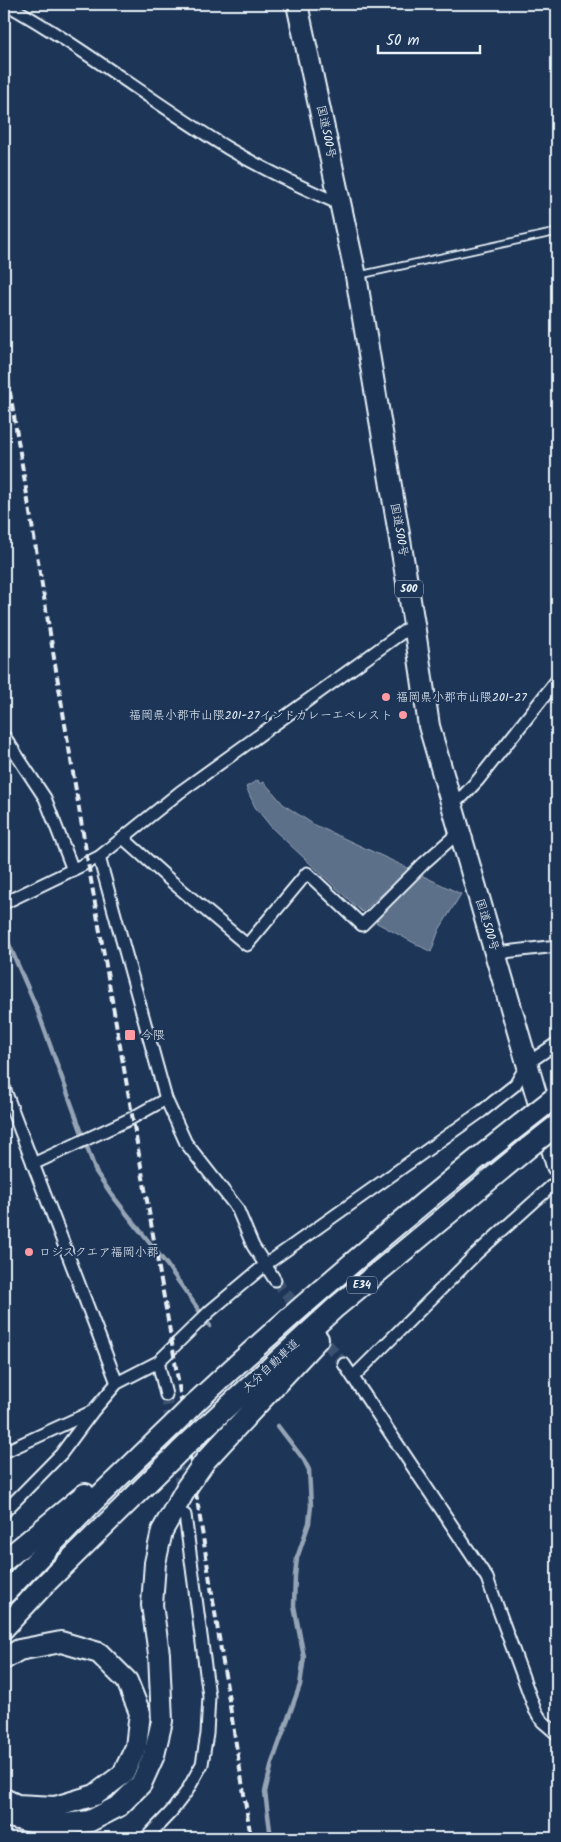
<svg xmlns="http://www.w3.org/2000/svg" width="561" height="1842" font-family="Kalam,'Klee One',sans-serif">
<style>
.water{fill:#5d7089;stroke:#95a4b5}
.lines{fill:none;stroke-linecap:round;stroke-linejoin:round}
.stream{stroke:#95a4b5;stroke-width:4.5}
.street-tunnel{stroke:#3b516f;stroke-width:11;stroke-dasharray:11 5.5;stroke-linecap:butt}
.lane-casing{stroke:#e8f1f8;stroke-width:9}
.street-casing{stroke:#e8f1f8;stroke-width:15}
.highway-casing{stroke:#e8f1f8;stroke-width:24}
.lane{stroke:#1d3557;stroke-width:5.5}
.street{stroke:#1d3557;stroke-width:11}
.highway{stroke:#1d3557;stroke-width:20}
.rail{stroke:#e8f1f8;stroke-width:4;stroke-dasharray:8 4;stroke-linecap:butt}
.highway-bridge-casing{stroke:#e8f1f8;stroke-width:24;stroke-linecap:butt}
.highway-bridge{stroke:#1d3557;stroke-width:20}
.poi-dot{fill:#ff9aa2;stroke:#1d3557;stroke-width:2}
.labels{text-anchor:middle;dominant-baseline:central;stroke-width:4.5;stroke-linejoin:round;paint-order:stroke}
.shield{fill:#1d3557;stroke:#abb9c8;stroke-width:1}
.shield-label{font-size:11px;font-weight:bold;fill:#e8f1f8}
.street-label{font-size:12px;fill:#e8f1f8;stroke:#1d3557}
.poi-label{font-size:12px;fill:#e8f1f8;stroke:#1d3557;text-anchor:start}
</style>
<rect width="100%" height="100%" fill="#1d3557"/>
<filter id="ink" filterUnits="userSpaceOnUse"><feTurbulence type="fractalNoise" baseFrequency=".02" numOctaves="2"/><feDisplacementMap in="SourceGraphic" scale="10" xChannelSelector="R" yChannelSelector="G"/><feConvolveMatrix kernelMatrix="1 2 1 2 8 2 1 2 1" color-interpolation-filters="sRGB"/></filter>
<g filter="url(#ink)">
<g class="water">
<path d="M258 780 260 784 264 782 284 805 313 824 410 869 362 912 272 828 255 807 246 787Z"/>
<path d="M421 875 461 894 439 930 431 952 377 923 375 920Z"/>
</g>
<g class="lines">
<g class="stream">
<path d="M4 933 37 1009 96 1172 112 1195 167 1265 210 1326"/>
<path d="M271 1838 265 1792 272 1763 300 1685 304 1657 294 1606 295 1576 297 1558 309 1523 311 1506 309 1470 304 1460 278 1426"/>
</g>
<g class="street-tunnel">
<path d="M275 1280 344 1364"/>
<path d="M166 1395 182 1493"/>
</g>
<g class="lane-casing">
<path id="lane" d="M360 275 552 233"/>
</g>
<g class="street-casing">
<g id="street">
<path d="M6 4C83 47 153 103 229 149 265 170 303 188 342 205"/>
<path d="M4 736 45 798 73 870"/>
<path d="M450 801 463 796 478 780 557 680"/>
<path d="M123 838 171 881 247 945 307 873 362 925 424 863 459 832"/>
<path d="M99 857 166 1099 186 1143 237 1208 253 1246 275 1280"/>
<path d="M4 903 99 857 180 792 414 624"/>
<path d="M496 953 557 946"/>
<path d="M4 1088 117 1383"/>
<path d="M33 1164 132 1118 166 1099"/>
<path d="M158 1362 166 1395"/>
<path d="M344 1364 487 1578 535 1710 542 1721 557 1734"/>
<path d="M353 1377 476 1254 557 1181"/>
<path d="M4 1452 91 1412"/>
<path d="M4 1512 61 1454 93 1411 117 1383 158 1362 210 1311 265 1265 482 1111 515 1085 528 1063 557 1043"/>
<path d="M146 1838 171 1812 187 1791 202 1764 207 1734 209 1696 185 1515"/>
</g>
</g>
<g class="highway-casing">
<g id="highway">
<path d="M297 4 356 276 414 624 429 726 557 1166"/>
<path d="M196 1402C301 1305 409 1212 521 1124"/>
<path d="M201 1431 336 1307 529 1147"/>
<path d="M205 1461 318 1339"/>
<path d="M4 1561 85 1494"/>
<path d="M4 1594 94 1501 176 1422"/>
<path d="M4 1628 43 1586 181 1450"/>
<path d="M4 1659 19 1650 61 1642 99 1653 127 1681 140 1713 136 1747 123 1774 95 1795 55 1807 17 1805 4 1799"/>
<path d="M4 1816 49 1826 90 1821 119 1806 141 1784 154 1755 162 1721 159 1654 152 1605 155 1563 162 1531 187 1487"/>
</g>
</g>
<use href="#lane" class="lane"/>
<use href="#street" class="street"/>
<use href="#highway" class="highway"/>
<path class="rail" d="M4 356 88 863 173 1349 251 1838"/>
<g class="highway-bridge-casing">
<g id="highway-bridge">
<path d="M521 1124 554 1098"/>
<path d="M529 1147 557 1125"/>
<path d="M176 1422 196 1402"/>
<path d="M181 1450 201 1431"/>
<path d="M187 1487 205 1461"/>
</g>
</g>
<use href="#highway-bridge" class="highway-bridge"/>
</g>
</g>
<g class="poi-dot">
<circle cx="386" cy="697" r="5"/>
<circle cx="403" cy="715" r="5"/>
<rect x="124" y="1029" width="12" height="12" rx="2.5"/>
<circle cx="29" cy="1252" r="5"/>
</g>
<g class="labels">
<g class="shield">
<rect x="395" y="580.5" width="28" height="17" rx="4"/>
<rect x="347" y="1276.5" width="30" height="17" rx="4"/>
</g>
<g class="shield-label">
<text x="409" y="589">500</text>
<text x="362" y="1285">E34</text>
</g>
<g class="street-label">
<text transform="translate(326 132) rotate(78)">国道500号</text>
<text transform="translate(399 530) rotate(80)">国道500号</text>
<text transform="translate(487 925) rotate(73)">国道500号</text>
<text transform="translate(271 1366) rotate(-43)">大分自動車道</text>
</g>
<g class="poi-label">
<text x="396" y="697">福岡県小郡市山隈201-27</text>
<text x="393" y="715" text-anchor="end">福岡県小郡市山隈201-27インドカレーエベレスト</text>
<text x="141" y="1035">今隈</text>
<text x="39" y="1252">ロジスクエア福岡小郡</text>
</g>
</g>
<rect width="561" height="1842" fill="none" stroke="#1d3557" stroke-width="20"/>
<rect x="10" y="10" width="541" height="1822" fill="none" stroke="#e8f1f8" stroke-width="2" filter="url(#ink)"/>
<path d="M378 45v8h102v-8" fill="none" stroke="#e8f1f8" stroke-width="2.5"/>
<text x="386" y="45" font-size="15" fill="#e8f1f8" stroke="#1d3557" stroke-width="4" paint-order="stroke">50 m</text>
</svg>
